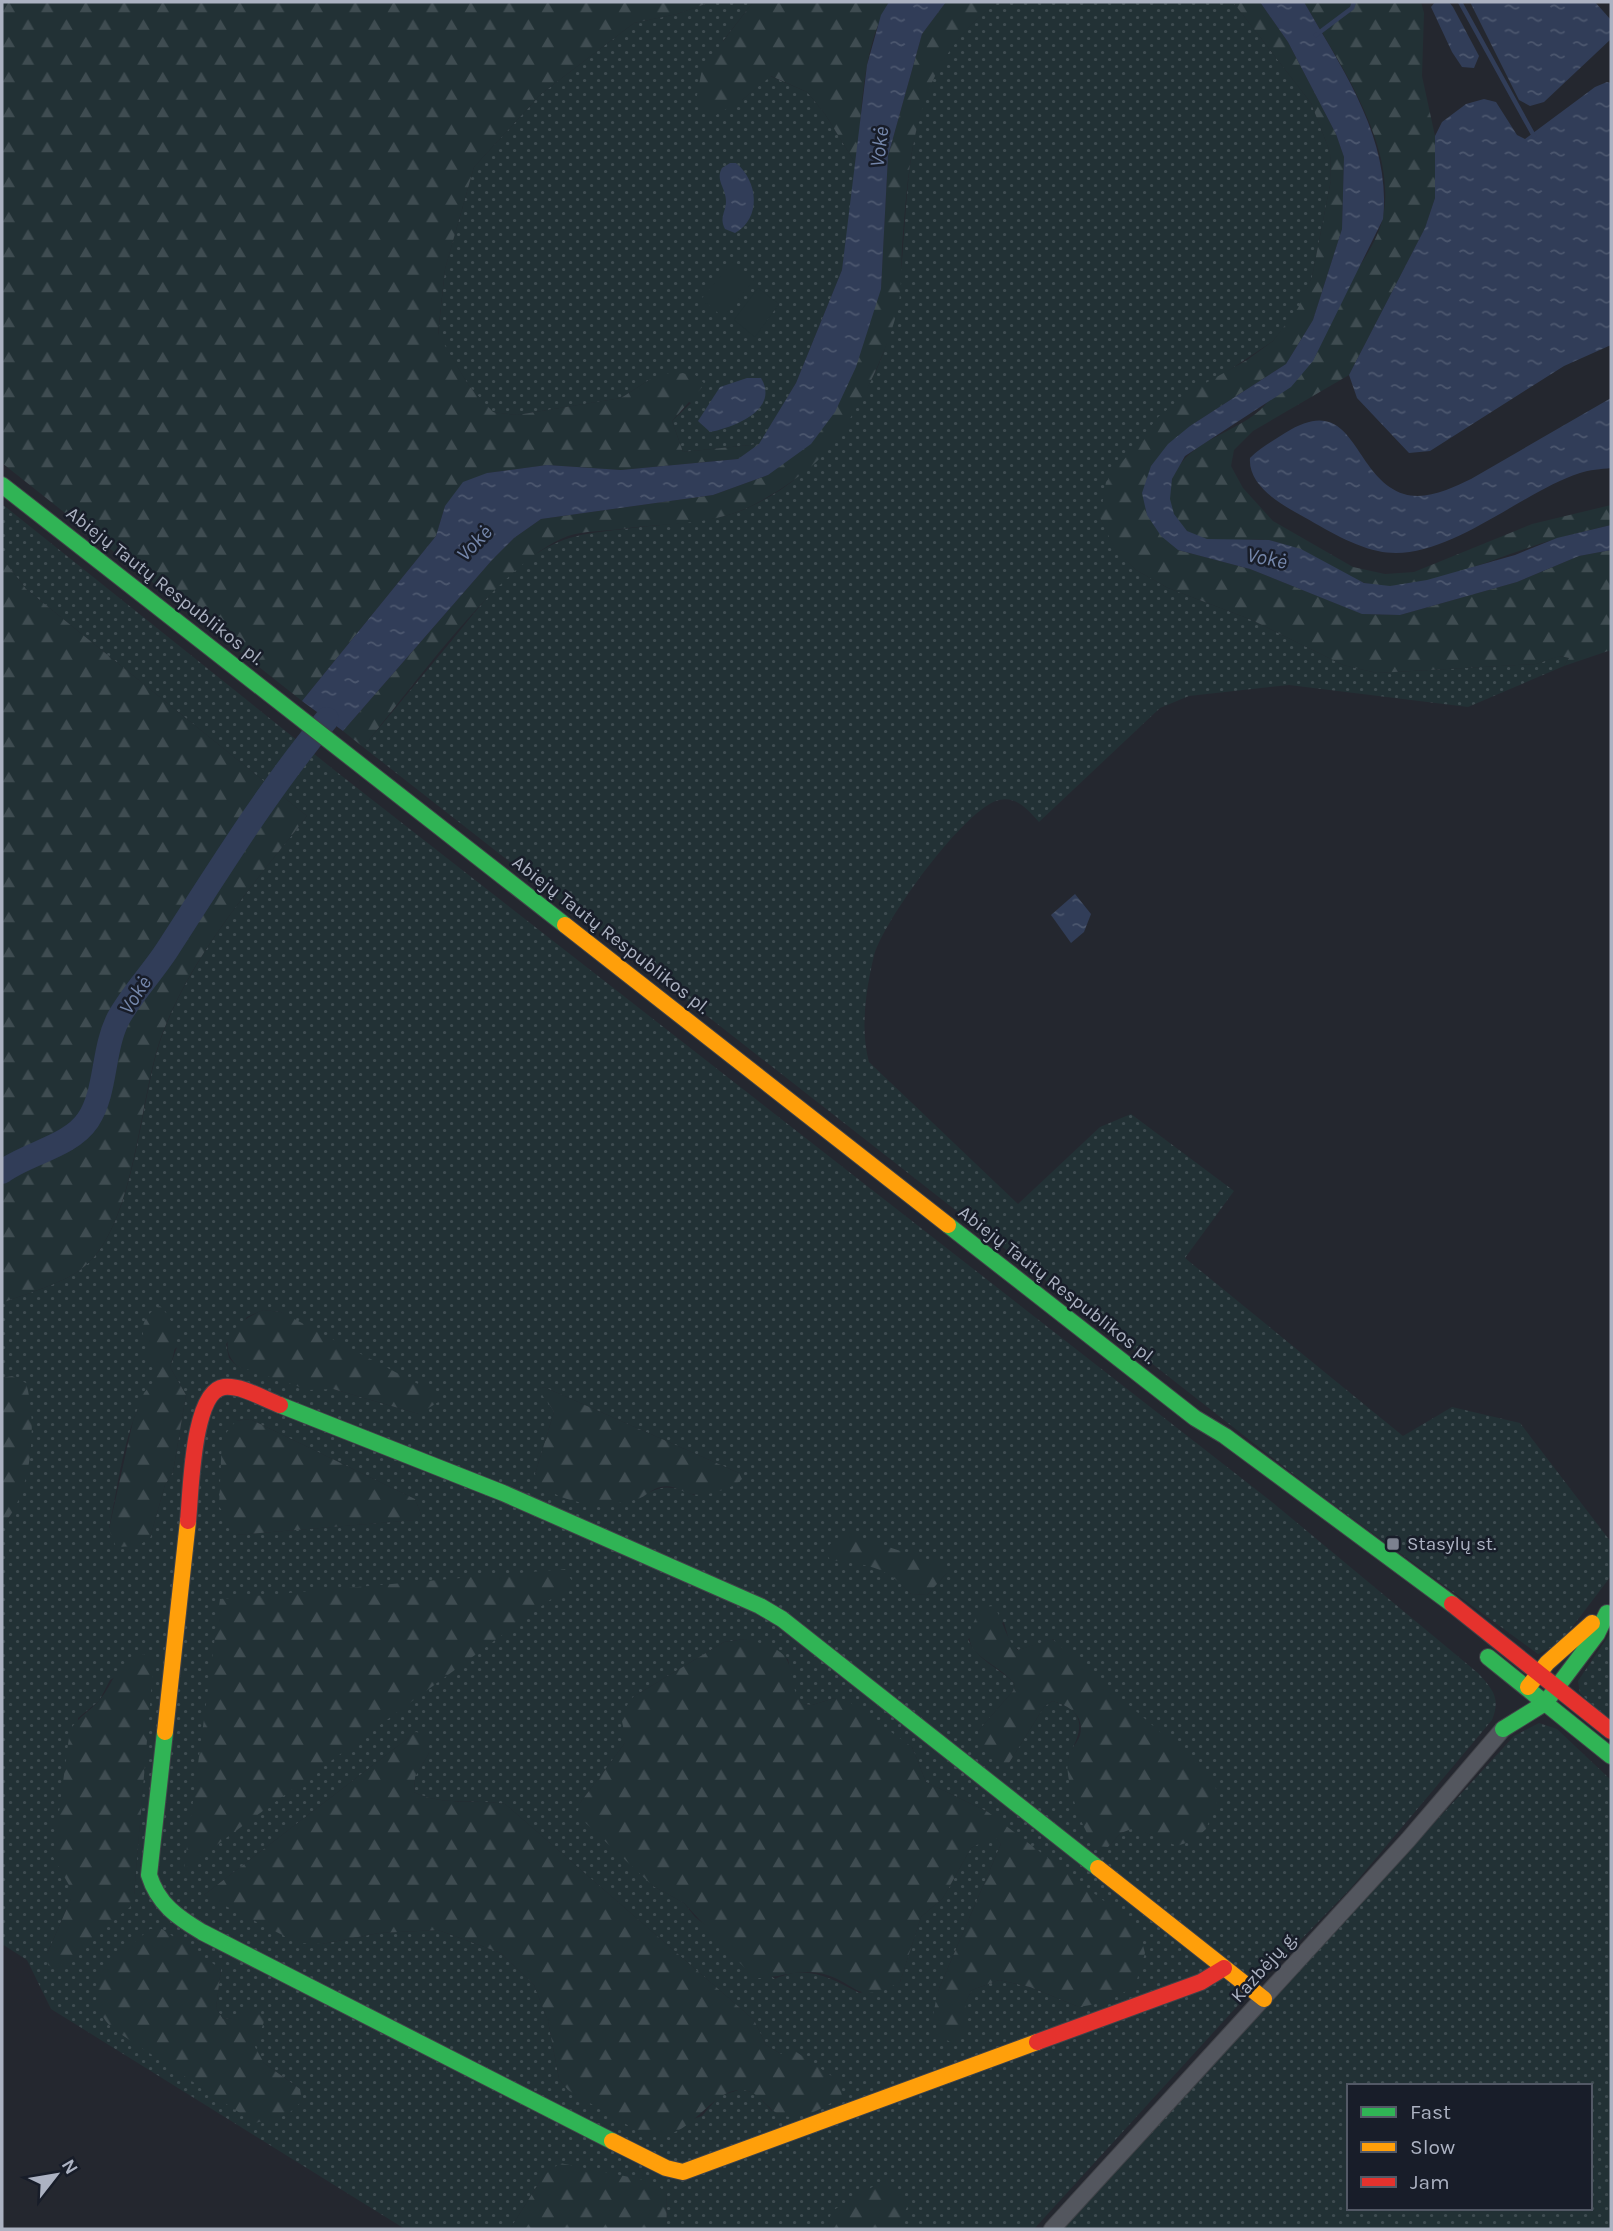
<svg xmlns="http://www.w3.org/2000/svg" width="1613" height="2231" font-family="Karla,sans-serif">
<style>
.grass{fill:url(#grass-dots);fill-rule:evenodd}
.forest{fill:url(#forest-firs)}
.park{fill:#223135}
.water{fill:url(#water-ripples)}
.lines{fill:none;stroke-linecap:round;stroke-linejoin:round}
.stream{stroke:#313d58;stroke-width:4.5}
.river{stroke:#313d58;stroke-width:24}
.street-casing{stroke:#404248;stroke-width:18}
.fast-casing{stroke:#404248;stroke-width:18}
.slow-casing{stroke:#404248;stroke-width:18}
.jam-casing{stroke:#404248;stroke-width:18}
.street{stroke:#53565e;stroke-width:16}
.fast{stroke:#30b455;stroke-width:16}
.slow{stroke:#ff9f0a;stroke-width:16}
.jam{stroke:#e5322d;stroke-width:16}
.poi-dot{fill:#7c818f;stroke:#181d29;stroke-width:2.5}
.labels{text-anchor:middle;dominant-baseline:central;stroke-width:5;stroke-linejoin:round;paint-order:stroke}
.street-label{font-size:19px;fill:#acb2c2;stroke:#181d29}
.poi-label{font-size:19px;fill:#acb2c2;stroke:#181d29;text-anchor:start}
.water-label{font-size:21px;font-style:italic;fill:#7486aa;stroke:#181d29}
</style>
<defs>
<pattern id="grass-dots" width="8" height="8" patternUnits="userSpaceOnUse" patternTransform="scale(1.75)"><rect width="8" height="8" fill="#223135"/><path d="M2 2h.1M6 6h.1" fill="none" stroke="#3f4c51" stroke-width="1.8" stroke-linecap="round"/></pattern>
<pattern id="forest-firs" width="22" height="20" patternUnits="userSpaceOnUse" patternTransform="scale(1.75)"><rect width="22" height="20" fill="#223135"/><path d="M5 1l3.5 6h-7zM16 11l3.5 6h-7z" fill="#3f4c51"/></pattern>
<pattern id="water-ripples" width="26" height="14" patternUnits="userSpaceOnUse" patternTransform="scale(1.75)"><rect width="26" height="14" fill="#313d58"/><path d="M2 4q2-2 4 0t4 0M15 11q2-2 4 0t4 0" fill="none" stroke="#4c576e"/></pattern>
</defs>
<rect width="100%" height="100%" fill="#24272f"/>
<g class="grass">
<path d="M711 2H753L723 41 742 100 770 76 807 92 825 114 857 166 842 270 796 383 760 444 683 452 672 421 691 403 649 380 621 398 517 415 492 412 469 386 438 335 445 269 474 167 541 94 634 23 677 14Z"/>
<path d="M998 2H1233L1311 103 1330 152 1331 180 1312 277 1299 308 1273 341 1219 377 1100 518 1116 550 1136 570 1168 588 1252 620 1343 665 1377 673 1536 664 1559 656 1569 658 1564 666 1468 707 1289 685 1189 696 1160 708 1039 822C1028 810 1017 796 999 800 966 807 883 921 874 956 866 988 860 1030 869 1062L1018 1204 1100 1127 1131 1114 1234 1191 1185 1258 1403 1436 1452 1407 1520 1423 1611 1542V1576L1560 1643 1538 1654 1315 1491 363 747C393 711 423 675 453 639 479 608 507 569 544 549 572 533 600 532 632 528 663 524 698 523 728 515 748 510 778 493 794 480 811 467 843 424 856 405 947 279 854 106 998 2Z"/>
<path d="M2 504 338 773 1272 1502 1478 1673C1493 1690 1501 1698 1492 1720L1351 1888 1252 1990 1034 2229H897L906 2206 828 2222 831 2229H667L666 2193 544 2175 510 2229H405L51 2009 27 1960 2 1944V1526L10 1517 12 1376 2 1378V1303C25 1294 61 1284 80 1270 137 1230 139 1095 163 1033 194 951 254 884 307 816L26 589 2 558ZM263 1310 281 1312 419 1414 333 1389 237 1366 229 1358 226 1344 247 1317ZM177 1347 170 1367 186 1395 173 1472 165 1485 150 1538 109 1528C119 1484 125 1415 155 1381V1367ZM544 1387 739 1473 694 1495C671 1485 661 1484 640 1498L535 1474 554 1412 540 1389ZM250 1419 415 1499 421 1514 415 1520 236 1535V1421ZM872 1564 947 1573 927 1595 911 1594 898 1580ZM1004 1622 1010 1644 1019 1650 1053 1639 1153 1836 1134 1827 1121 1833 1108 1847 1068 1758C1082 1731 1089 1711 1052 1701L1044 1707 1009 1763 978 1731 1013 1691 1015 1684C1000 1668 976 1660 968 1639ZM745 1639 788 1659 794 1695 802 1704 812 1705 835 1698 912 1747 926 1782 988 1812 1079 2007 1030 1987 999 1980 972 1990 965 2003 938 1991 1001 1844 994 1835 971 1848 943 1898 921 1917 900 1982 859 1993C830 1978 807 1964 775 1979L695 1917 684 1903 653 1886 580 1803 625 1743 633 1697 724 1642ZM153 1657 134 1895 47 1954 71 1899 78 1718 99 1701 110 1680ZM416 1732 429 1753 415 1777 414 1792C441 1806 475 1799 505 1804L754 2020 766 2045 781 2054 772 2111 756 2094 742 2089 719 2096 702 2116 650 2134 568 2090 559 2079 548 2021 534 1985 501 1953 438 1930 379 1933 322 1944 204 1895ZM221 1969 216 2008 223 2019 232 2018 264 2063 300 2089 101 1970Z"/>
<path d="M1611 1632V1723L1580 1693 1578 1681Z"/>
<path d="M1539 1723 1557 1729 1611 1780V2229H1062L1514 1736ZM1349 2086H1590V2208H1349Z"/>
</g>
<g class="forest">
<path d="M2 2H711L677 14 634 23 541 94 474 167 445 269 438 334 469 386 493 412 517 415 621 398 649 380 669 373 694 374 705 384 672 421 683 452 760 444 738 459 621 470 547 465 487 473 445 506 436 536 302 701 2 463Z"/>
<path d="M753 2H889C861 50 862 111 857 166L825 114 807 92 771 76 742 100 716 115 696 101 702 69Z"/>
<path d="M946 2H998C913 64 910 152 902 248 901 268 902 292 897 312 884 360 858 413 827 451 807 474 758 507 728 515 695 525 656 524 621 529 605 531 584 531 568 536 502 560 410 691 363 747L343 731 492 560 514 538 541 519 713 495 768 475 881 289 888 156 922 34Z"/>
<path d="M1233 2H1260L1288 42 1336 134 1344 157 1342 229 1313 320 1286 364 1190 426 1151 466 1178 550 1250 569 1363 614 1400 615 1517 582 1579 556 1611 550V650L1564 666 1569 658 1560 656 1536 664 1377 673 1343 665 1252 620 1168 588 1136 570 1116 551 1100 518 1106 482 1158 417 1186 394 1247 360 1273 341 1298 308 1312 277 1331 180 1330 152 1311 103Z"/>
<path d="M1304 2H1421L1424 13 1422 76 1435 136V198L1425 228 1349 375 1253 431 1234 450 1231 466 1243 488 1273 521 1353 567 1385 574 1414 572 1532 524 1611 505V525C1594 529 1576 533 1559 538 1503 554 1450 581 1392 586 1348 589 1314 550 1272 541 1245 535 1210 549 1187 531 1171 520 1165 494 1173 477 1190 437 1239 434 1265 405 1289 377 1308 341 1329 310 1346 285 1377 247 1383 217 1398 146 1338 61 1304 2Z"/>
<path d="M2 558 26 589 307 816C254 884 194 951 163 1032 138 1095 137 1230 80 1270 61 1284 25 1294 2 1303Z"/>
<path d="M160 1306C178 1324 178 1343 170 1367L186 1395 173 1472 165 1485 150 1538 138 1546 116 1547 109 1529 133 1421 144 1393 155 1380C154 1354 125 1325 160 1306Z"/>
<path d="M263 1310 281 1312 439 1395 440 1401 419 1414 333 1389 309 1390 237 1366C213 1341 239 1320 263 1310Z"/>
<path d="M12 1376 26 1383C38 1423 32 1495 2 1526V1378Z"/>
<path d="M544 1387 739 1473 742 1479C733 1489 705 1497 692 1494 680 1492 674 1484 661 1487 652 1488 646 1497 637 1499 606 1509 550 1506 535 1474L554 1412C550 1404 542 1397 539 1389Z"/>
<path d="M250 1419 415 1499 421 1514 416 1520 236 1535 219 1506 222 1438 236 1421Z"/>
<path d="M846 1533 943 1565 947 1573 927 1595 911 1594C886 1566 866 1564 830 1560L825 1551 830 1544Z"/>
<path d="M565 1569 573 1583 184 1869 220 1599Z"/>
<path d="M994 1606C1003 1620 1006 1640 1018 1650L1052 1639 1215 1779 1217 1802 1206 1829 1194 1840 1177 1846 1134 1828 1121 1833 1108 1847 1096 1846C1082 1832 1064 1779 1068 1759 1069 1750 1078 1743 1080 1735 1085 1715 1068 1705 1052 1701L1044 1707 1009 1763 1000 1765 983 1746 978 1731 1013 1691 1015 1684C987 1653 949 1655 983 1607Z"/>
<path d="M745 1639C755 1642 768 1644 777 1650 797 1661 788 1688 802 1704L812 1705 835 1698 848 1701 912 1747 926 1782 988 1812 1138 1927 1145 1953 1135 1986 1107 2002 1079 2007 1030 1987 999 1980 972 1990 965 2003 967 2025 950 2042 940 2036 933 2015 938 1991 1001 1844 994 1836 971 1848 943 1898 921 1917 900 1982C854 2008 857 1980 819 1973 796 1969 777 1979 754 1978L684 1903 653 1886 577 1815 580 1803 625 1743C625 1718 614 1722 633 1697L724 1642Z"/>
<path d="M143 1654 154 1657 134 1895 130 1907 56 1969 48 1965 47 1954 71 1899 69 1885 53 1857 70 1730C78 1718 88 1712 98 1702 117 1680 111 1667 143 1654Z"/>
<path d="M416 1732 425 1734 429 1753 415 1777 414 1792C441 1806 475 1799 505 1804L754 2020 766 2045 781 2054 795 2051 839 2081 842 2096C822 2109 790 2129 769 2107 761 2100 755 2091 743 2090 709 2087 690 2145 649 2134 627 2128 589 2102 568 2090L559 2079 548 2021 534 1985 501 1953 438 1930 379 1933 322 1944 298 1943 204 1895Z"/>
<path d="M150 1929H162L221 1969 216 2008 223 2019 232 2018 248 2007 257 2009 265 2019 255 2047 264 2063 300 2089 302 2101 287 2115 255 2123 113 2029C93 2010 97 1995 101 1970Z"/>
<path d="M560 2163 654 2182 666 2193 667 2229H510L544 2175Z"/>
<path d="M879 2183 896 2189 907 2207 897 2229H831L828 2222 832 2211Z"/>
</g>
<g class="park">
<path d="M733 262 754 280 723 317 701 299Z"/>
<path d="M758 288 779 304 755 337 734 320Z"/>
</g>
<g class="water">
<path d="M889 2H946L922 34 888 156 881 289 856 367 835 412 811 444 768 475 713 495 541 519 514 538 492 560 343 731 302 701 436 536 445 506 463 482 487 473 547 465 621 470 738 459 759 444 796 383 842 270 867 65 881 15Z"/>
<path d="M1260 2H1304C1342 69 1392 139 1383 219L1313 361 1291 387 1185 456 1172 479 1170 499 1174 514 1187 531 1207 539 1269 540 1301 549 1364 583 1390 586 1427 580 1515 555 1557 538 1611 525V550L1579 556 1517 582 1400 615 1362 614 1250 569 1178 550 1161 536 1147 515 1142 493 1151 466 1168 444 1190 426 1286 364 1313 320 1342 229 1344 157 1336 134 1288 42Z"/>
<path d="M1435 2H1449L1453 7 1479 56 1474 68 1462 67 1452 52 1431 7Z"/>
<path d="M1470 2H1595L1611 20V39L1544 102 1530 106 1519 100Z"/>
<path d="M1607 82 1611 83V345L1564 366 1430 451 1409 453 1357 398 1349 375 1425 228 1435 198V136L1442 122 1466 104 1484 99 1496 102 1517 135 1525 139 1595 87Z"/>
<path d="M730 163H736C758 181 762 218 735 233L725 229C719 217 726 212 726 201 726 188 715 180 722 168Z"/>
<path d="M747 378H761C780 410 734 427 710 432L698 421 720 387Z"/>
<path d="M1611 398V468C1601 469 1589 470 1580 473 1520 492 1442 566 1378 551 1349 545 1321 526 1295 512 1275 501 1248 483 1250 458 1260 448 1273 441 1285 433 1356 388 1351 477 1404 494 1426 501 1452 488 1471 479Z"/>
<path d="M1075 894 1091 914 1084 932 1071 943 1051 915Z"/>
</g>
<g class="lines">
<g class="stream">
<path d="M1460 2 1534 136"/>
<path d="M1316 35 1352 8 1354 2"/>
</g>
<path class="river" d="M2 1172C27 1153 70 1147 88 1120 107 1091 102 1051 118 1019 131 995 152 973 167 950 218 871 267 791 327 719"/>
<g class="street-casing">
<path id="street" d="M1052 2229 1408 1840 1503 1729"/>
</g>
<g class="fast-casing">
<g id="fast">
<path d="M2 485 565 925"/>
<path d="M948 1225 1195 1418 1225 1436 1452 1604"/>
<path d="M280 1405 503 1493 760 1606 782 1619 1098 1868"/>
<path d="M1488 1657 1611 1756"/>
<path d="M1503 1729 1545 1703 1597 1634 1607 1613"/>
<path d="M165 1732 149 1875C158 1904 177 1917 202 1932L612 2141"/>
</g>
</g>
<g class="slow-casing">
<g id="slow">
<path d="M565 925 948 1225"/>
<path d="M1528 1687 1547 1663 1592 1623"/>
<path d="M165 1732 188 1521"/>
<path d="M1098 1868 1264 1999"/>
<path d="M612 2141 666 2168 683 2172 1037 2042"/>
</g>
</g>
<g class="jam-casing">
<g id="jam">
<path d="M188 1521C191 1494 192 1391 224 1387 241 1385 264 1399 280 1405"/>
<path d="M1452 1604 1611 1731"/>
<path d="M1037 2042 1201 1982 1224 1968"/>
</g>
</g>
<use href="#street" class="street"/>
<use href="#fast" class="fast"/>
<use href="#slow" class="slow"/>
<use href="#jam" class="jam"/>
</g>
<rect class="poi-dot" x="1386" y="1537" width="14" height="14" rx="3.5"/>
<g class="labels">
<g class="street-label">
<text transform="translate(165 586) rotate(38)">Abiejų Tautų Respublikos pl.</text>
<text transform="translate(611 935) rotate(38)">Abiejų Tautų Respublikos pl.</text>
<text transform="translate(1057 1285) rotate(38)">Abiejų Tautų Respublikos pl.</text>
<text transform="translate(1264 1967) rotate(-48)">Kazbėjų g.</text>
</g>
<g class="poi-label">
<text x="1407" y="1544">Stasylų st.</text>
</g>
<g class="water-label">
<text transform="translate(879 147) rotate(-83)">Vokė</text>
<text transform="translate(474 543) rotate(-46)">Vokė</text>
<text transform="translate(1267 558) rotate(11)">Vokė</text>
<text transform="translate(135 995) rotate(-57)">Vokė</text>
</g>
</g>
<rect width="1613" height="2231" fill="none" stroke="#acb2c2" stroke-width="7"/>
<rect x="1347" y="2084" width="245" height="126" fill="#181d29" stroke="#535966" stroke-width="2"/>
<rect x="1361" y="2107" width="35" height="10" fill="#30b455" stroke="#535966" stroke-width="2"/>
<text x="1410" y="2119" font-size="21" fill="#acb2c2">Fast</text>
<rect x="1361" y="2142" width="35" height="10" fill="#ff9f0a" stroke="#535966" stroke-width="2"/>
<text x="1410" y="2154" font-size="21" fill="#acb2c2">Slow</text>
<rect x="1361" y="2177" width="35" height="10" fill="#e5322d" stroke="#535966" stroke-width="2"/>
<text x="1410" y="2189" font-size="21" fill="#acb2c2">Jam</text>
<g transform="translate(56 2175) rotate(59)" stroke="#181d29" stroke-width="5" paint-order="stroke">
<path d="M0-5L12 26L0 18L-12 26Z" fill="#acb2c2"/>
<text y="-10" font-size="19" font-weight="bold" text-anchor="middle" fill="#acb2c2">N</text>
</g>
</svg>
